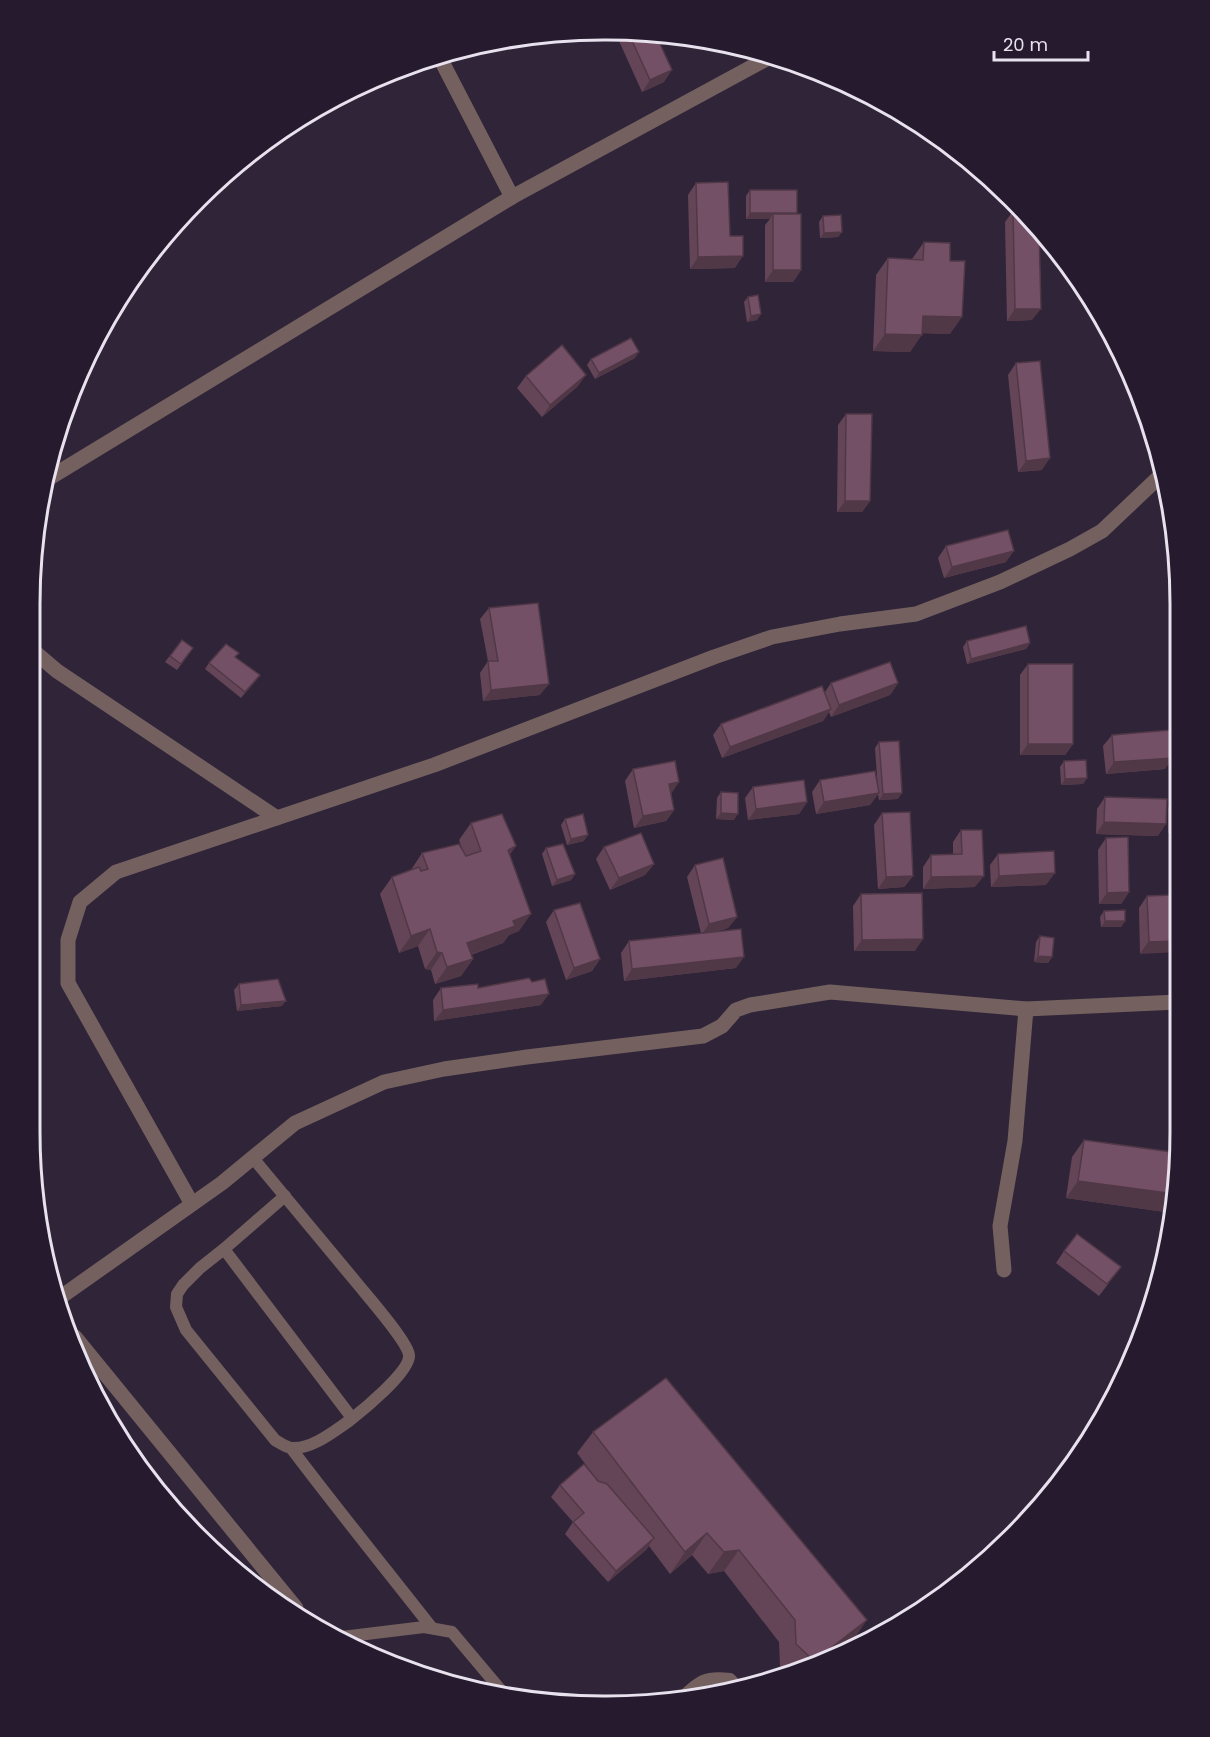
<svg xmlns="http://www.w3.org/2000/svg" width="1210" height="1737" font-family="Poppins,sans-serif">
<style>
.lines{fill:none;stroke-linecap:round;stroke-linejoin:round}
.service{stroke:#74605f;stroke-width:12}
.minor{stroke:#74605f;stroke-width:15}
.tertiary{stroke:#74605f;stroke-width:15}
.wall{fill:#644558}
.shaded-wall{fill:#513847}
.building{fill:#745066;stroke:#513847;stroke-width:1.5}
.rim{fill:none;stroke:#e8e1ee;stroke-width:3}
</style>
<rect width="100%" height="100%" fill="#2f2438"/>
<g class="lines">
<g class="service">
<path d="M285 1196 224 1249 352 1418"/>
<path d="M224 1249 200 1268 183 1285 177 1294 176 1307 186 1330 275 1440C280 1443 287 1448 292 1448 312 1449 333 1432 349 1421 362 1411 411 1371 409 1355 408 1343 371 1300 361 1288 325 1245 289 1201 253 1158"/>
<path d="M291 1448C337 1509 385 1568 432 1628"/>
<path d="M342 1637 424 1627 452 1632 505 1695"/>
<path d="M677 1702C697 1684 701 1675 730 1679L736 1685"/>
</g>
<g class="minor">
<path d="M439 56 512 197"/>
<path d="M46 480 512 197 772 56"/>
<path d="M30 648 57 671 277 818"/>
<path d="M192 1204 68 983V940L80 902 116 872 434 765 714 657 772 637 840 624 916 614 1000 582 1070 549 1102 531 1159 477"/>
<path d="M1004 1270 1000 1226 1015 1141 1026 1009"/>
<path d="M58 1299 222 1183 295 1123 384 1082 444 1069 527 1057 703 1036 722 1026 736 1010 750 1005 830 992 1026 1009 1178 1002"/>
</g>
<path class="tertiary" d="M75 1337 296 1608"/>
</g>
<g class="wall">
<path d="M642 31 664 82 642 92 615 32Z"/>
<path d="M696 183 730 236 735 268 690 269 688 195Z"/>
<path d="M750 190 796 214 801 270 793 282H765V225L770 219H746V196Z"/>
<path d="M1013 211 1032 320 1007 321 1005 222Z"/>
<path d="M823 216 842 232 838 237 820 238 819 222Z"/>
<path d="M924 242 950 261V334L922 333 910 352 873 351 876 275 888 258 912 259Z"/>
<path d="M748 297 757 320 747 322 744 302Z"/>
<path d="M635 358 595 379 587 365 591 359Z"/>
<path d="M1016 363 1042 470 1018 472 1008 375Z"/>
<path d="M526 376 578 386 542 417 517 388Z"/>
<path d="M846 414 870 501 862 512H837L838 425Z"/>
<path d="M946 546 1006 562 944 578 938 558Z"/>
<path d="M489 608 540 695 483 701 480 673 488 661 480 619Z"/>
<path d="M182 640 193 648 177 670 165 662Z"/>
<path d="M967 641 1030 643 1026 649 967 664 963 647Z"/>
<path d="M236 658 260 675 241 698 205 669 209 663Z"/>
<path d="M1028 664 1073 744 1065 755H1020V675Z"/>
<path d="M831 683H898L890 695 831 717 829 712 823 721 722 758 713 735 721 724 825 692Z"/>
<path d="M1112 735 1165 769 1106 774 1103 746Z"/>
<path d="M879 742 898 799 879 800 878 794 870 805 816 814 812 792 820 780 878 790 875 748Z"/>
<path d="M1064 761 1087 778 1083 784 1061 785 1060 767Z"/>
<path d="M633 769 671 793 674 810 666 821 634 828 625 781Z"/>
<path d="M753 787 807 802 799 814 748 820 745 798Z"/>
<path d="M721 792 734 820 716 819 717 798Z"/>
<path d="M1105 797 1158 836 1096 834 1097 809Z"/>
<path d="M1176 797 1177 833H1168V808Z"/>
<path d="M882 813 913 876 904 887 878 889 874 825Z"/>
<path d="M565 819 584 841 567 845 561 825Z"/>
<path d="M471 823 516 846 510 854 519 931 509 935 503 943 471 955 473 959 461 976 435 984 431 970 425 969 418 946 399 953 380 894 392 877 411 870 422 853 462 849 459 840Z"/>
<path d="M961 830 975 887 923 889V867L931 855H953V842Z"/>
<path d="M1106 838 1129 892 1121 904H1099L1098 850Z"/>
<path d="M604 847 654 864 645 875 610 890 596 859Z"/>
<path d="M546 848 575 874 571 880 552 886 542 854Z"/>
<path d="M998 854 1046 885 991 887 990 865Z"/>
<path d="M695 865 737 917 728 928 715 932 736 968 624 981 621 953 629 941 701 933 687 877Z"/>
<path d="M861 894 915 951H854L853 906Z"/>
<path d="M1147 896 1172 910 1140 954 1139 908Z"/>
<path d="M554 910 600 959 592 971 566 980 546 922Z"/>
<path d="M1104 911 1125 921 1121 927H1101L1100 917Z"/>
<path d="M1040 936 1052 957 1048 963 1034 962 1036 942Z"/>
<path d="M239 984 282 1006 237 1011 234 990Z"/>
<path d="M441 988 541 1005 434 1021 433 1000Z"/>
<path d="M1084 1140 1179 1169 1172 1213 1066 1198 1072 1157Z"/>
<path d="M1064 1251 1121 1267 1099 1296 1056 1263Z"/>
<path d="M666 1378 852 1642 835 1655 785 1670 780 1666 779 1642 724 1571 708 1574 692 1555 670 1574 649 1546 646 1550 608 1582 565 1534 573 1522 551 1497 560 1485 598 1481 577 1453 593 1432Z"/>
</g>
<g class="shaded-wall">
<path d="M672 70 664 82 642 92 650 80Z"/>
<path d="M750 213H797L793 219 773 214 770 219H746Z"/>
<path d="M842 232 838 237 820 238 824 233Z"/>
<path d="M743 256 735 268 690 269 698 257Z"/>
<path d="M773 270H801L793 282H765Z"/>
<path d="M1015 309H1041L1032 320 1007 321Z"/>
<path d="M761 314 757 320 747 322 751 316Z"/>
<path d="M923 316 962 317 950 334 911 333Z"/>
<path d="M885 334 922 335 910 352 873 351Z"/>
<path d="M639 352 635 358 595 379 599 373Z"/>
<path d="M586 375 578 386 542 417 550 405Z"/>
<path d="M1050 458 1042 470 1018 472 1026 461Z"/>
<path d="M845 501H870L862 512H837Z"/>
<path d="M1014 551 1006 562 944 578 952 567Z"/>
<path d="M1030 643 1026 649 967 664 971 659Z"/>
<path d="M260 675 256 681 241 698 245 692Z"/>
<path d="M898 683 890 695 831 717 839 705Z"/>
<path d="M549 684 540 695 483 701 491 690Z"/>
<path d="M831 709 823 721 722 758 730 747Z"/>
<path d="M1028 744H1073L1065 755H1020Z"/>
<path d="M1173 758 1165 769 1106 774 1114 762Z"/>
<path d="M1087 778 1083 784 1061 785 1065 779Z"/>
<path d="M679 782 671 794 669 784Z"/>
<path d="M879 793 870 805 816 814 824 802Z"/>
<path d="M902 793 898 799 879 800 883 794Z"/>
<path d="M807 802 799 814 748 820 756 809Z"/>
<path d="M674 810 666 821 634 828 643 816Z"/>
<path d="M721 813 738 814 734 820 716 819Z"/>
<path d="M1104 822 1166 824 1158 836 1096 834Z"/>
<path d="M1176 822H1177V833H1168Z"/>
<path d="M588 835 584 841 567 845 571 839Z"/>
<path d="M516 846 504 863 508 850Z"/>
<path d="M654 864 645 875 610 890 619 878Z"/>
<path d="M1055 873 1046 885 991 887 999 876Z"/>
<path d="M575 874 571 880 552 886 557 880Z"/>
<path d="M913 876 904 887 878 889 886 877Z"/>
<path d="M984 876 975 887 923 889 931 877Z"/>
<path d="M1129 892 1121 904H1099L1107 893Z"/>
<path d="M531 914 519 931 509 935 503 943 455 960 467 943 513 921Z"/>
<path d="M737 917 728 928 701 935 709 924Z"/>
<path d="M1105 921H1125L1121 927H1101Z"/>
<path d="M430 929 418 946 399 953 411 936Z"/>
<path d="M923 939 915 951H854L862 940Z"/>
<path d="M1177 941 1178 952 1140 954 1149 942Z"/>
<path d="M437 952 442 953 431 970 425 969Z"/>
<path d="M1038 956 1052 957 1048 963 1034 962Z"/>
<path d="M744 957 736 968 624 981 632 969Z"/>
<path d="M473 959 461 976 435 984 447 967Z"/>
<path d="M600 959 592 971 566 980 574 968Z"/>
<path d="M549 994 541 1005 434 1021 443 1010Z"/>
<path d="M286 1001 282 1006 237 1011 241 1005Z"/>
<path d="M1078 1181 1175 1194 1172 1213 1066 1198Z"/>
<path d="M707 1533 692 1555 670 1574 685 1552Z"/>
<path d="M654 1538 646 1550 608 1582 616 1571Z"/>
<path d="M739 1550 724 1571 708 1574 724 1552Z"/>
<path d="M867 1620 852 1642 835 1655 813 1662Z"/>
</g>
<g class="building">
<path d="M642 31 655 33 672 70 650 80 628 32Z"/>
<path d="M728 182 730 236H743V256L698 257 696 183Z"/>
<rect x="750" y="190" width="47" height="23"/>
<path d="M1021 210 1039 228 1041 309H1015L1013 211Z"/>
<rect x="773" y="214" width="28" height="56"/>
<path d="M841 215 842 232 824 233 823 216Z"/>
<path d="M924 242 950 243V261H965L962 317 923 316 922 335 885 334 888 258 923 260Z"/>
<path d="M758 295 761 314 751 316 748 297Z"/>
<path d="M631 338 639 352 599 373 591 359Z"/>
<path d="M562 345 586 375 550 405 526 376Z"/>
<path d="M1040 361 1050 458 1026 461 1016 363Z"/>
<path d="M846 414H872L870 501H845Z"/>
<path d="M1008 530 1014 551 952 567 946 546Z"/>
<path d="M538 603 549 684 491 690 488 661H498L489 608Z"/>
<path d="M1026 626 1030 643 971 659 967 641Z"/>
<path d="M182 640 193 648 181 664 170 656Z"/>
<path d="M226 644 239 653 235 657 260 675 245 692 209 663Z"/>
<path d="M890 662 898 683 839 705 831 683Z"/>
<rect x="1028" y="664" width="45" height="80"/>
<path d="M822 686 831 709 730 747 721 724Z"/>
<path d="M1171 730 1173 758 1114 762 1112 735Z"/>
<path d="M899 741 902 793 883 794 879 742Z"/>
<path d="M1086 760 1087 778 1065 779 1064 761Z"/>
<path d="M675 761 679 782 669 784 674 810 643 816 633 769Z"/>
<path d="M875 771 879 793 824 802 820 780Z"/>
<path d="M804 780 807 802 756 809 753 787Z"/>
<path d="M721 792 738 793V814L721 813Z"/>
<path d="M1105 797 1167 799 1166 824 1104 822Z"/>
<rect x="1176" y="797" width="1" height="25"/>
<path d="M910 812 913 876 886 877 882 813Z"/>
<path d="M502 814 516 846 508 850 531 914 513 921 515 926 467 943 473 959 447 967 442 953 437 952 430 929 411 936 392 877 419 867 421 871 428 869 422 853 459 844 466 856 481 851 471 823Z"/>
<path d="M583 814 588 835 571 839 565 819Z"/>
<path d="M961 830H982L984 876 931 877V855L962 854Z"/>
<path d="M641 833 654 864 619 878 604 847Z"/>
<path d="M1128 837 1129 892 1107 893 1106 838Z"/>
<path d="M563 844 575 874 557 880 546 848Z"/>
<path d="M1054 851 1055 873 999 876 998 854Z"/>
<path d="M723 858 737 917 709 924 695 865Z"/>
<path d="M922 893 923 939 862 940 861 894Z"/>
<path d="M1171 895 1172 910H1177V941L1149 942 1147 896Z"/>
<path d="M580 903 600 959 574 968 554 910Z"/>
<path d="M1125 910V921H1105L1104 911Z"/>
<path d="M741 929 744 957 632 969 629 941Z"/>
<path d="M1040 936 1054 938 1052 957 1038 956Z"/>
<path d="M529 978 532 982 545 979 549 994 443 1010 441 988 478 984V988Z"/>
<path d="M278 979 286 1001 241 1005 239 984Z"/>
<path d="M1084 1140 1179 1153V1169L1175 1194 1078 1181Z"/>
<path d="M1077 1234 1121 1267 1107 1284 1064 1251Z"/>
<path d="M666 1378 867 1620 814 1661 796 1644 795 1620 739 1550 724 1552 707 1533 685 1552 593 1432Z"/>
<path d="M584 1464 598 1481 607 1484 654 1538 616 1571 573 1522 584 1513 560 1485Z"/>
</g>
<path d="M0 0H1210V1737H0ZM604 40H606A564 564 0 0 1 1170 604V1132A564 564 0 0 1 606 1696H604A564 564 0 0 1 40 1132V604A564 564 0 0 1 604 40Z" fill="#251a2e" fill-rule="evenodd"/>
<path class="rim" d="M604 40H606A564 564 0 0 1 1170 604V1132A564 564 0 0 1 606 1696H604A564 564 0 0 1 40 1132V604A564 564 0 0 1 604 40Z"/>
<path d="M994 51v9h94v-9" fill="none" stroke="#e8e1ee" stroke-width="3"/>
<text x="1003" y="51" font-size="18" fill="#e8e1ee" stroke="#251a2e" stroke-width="4.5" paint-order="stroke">20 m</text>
</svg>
